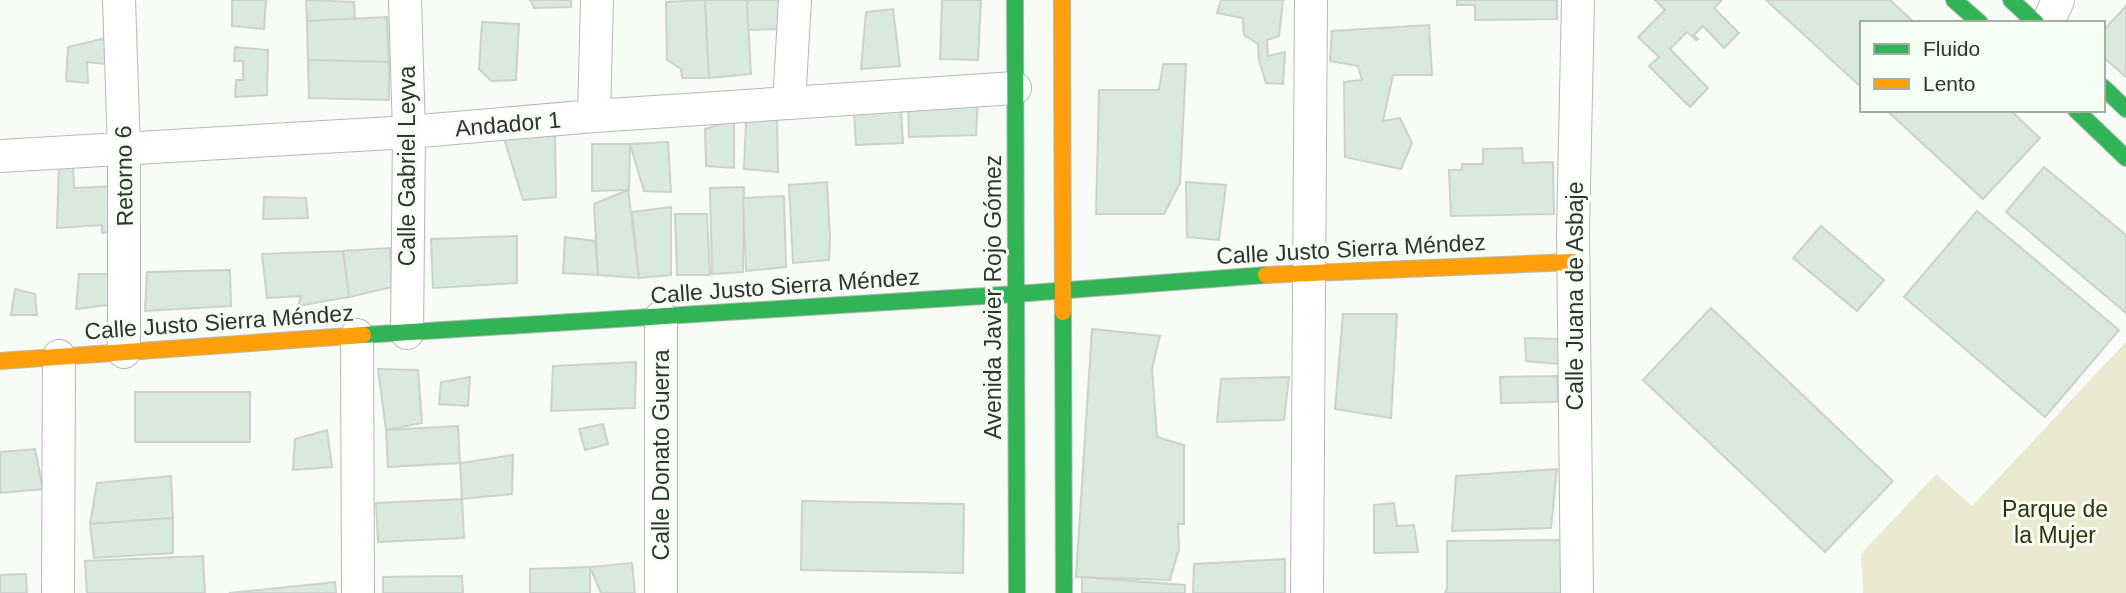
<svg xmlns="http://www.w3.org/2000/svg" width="2126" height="593" font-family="Helvetica,sans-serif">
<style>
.green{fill:#eae8cf}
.building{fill:#d9e9de;stroke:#ccd1cd;stroke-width:2}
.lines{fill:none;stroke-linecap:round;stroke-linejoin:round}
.street-casing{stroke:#b5b9b4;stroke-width:34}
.fast-casing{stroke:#b5b9b4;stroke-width:18}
.slow-casing{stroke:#b5b9b4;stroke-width:18}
.street{stroke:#fefffe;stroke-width:32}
.fast{stroke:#30b455;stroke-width:16}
.slow{stroke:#ff9f0a;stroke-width:16}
.labels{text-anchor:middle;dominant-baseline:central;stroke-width:6;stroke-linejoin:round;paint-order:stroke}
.street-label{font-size:23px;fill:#2f332e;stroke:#f5fff3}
.park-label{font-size:23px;fill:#342f10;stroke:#f5fff3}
</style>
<rect width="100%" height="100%" fill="#f7fcf6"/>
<path class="green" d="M2126 342V593H1863L1861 554 1936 474 1972 506Z"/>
<g class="building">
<path d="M232 0H266L264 29 232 26Z"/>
<path d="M306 0 354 2 355 19 307 21Z"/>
<path d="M529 0H571V7L534 8 531 1Z"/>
<path d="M705 0 709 78H682L681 69 667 60 666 2Z"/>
<path d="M705 0H747L751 74 709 78Z"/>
<path d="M747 0H786L785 29 748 30Z"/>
<path d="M942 0H981L978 60 940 59Z"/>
<path d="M1221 0H1283L1279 36 1267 40 1268 56 1285 52 1283 84 1266 83 1259 60 1258 44 1244 35 1243 18 1217 13Z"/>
<path d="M1457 0H1557V19L1475 20V5H1457Z"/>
<path d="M1655 0H1722L1714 8 1739 33 1724 48 1703 26 1694 35 1698 39 1696 40 1687 32 1670 49 1708 88 1690 107 1649 66 1659 57 1638 37 1665 10Z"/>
<path d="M1766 0H1890L1915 23H1862V88Z"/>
<path d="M2126 6V77L2103 57V31Z"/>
<path d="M893 9 900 66 861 69 866 12Z"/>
<path d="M387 17 389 62 308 60 307 21Z"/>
<path d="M482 22 519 24 516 80 491 81 479 69Z"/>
<path d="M1429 25 1432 75H1393L1383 121 1400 118 1412 143 1401 169 1345 157 1344 82 1362 80 1358 66 1330 61 1332 31Z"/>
<path d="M106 38 105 64 87 62 88 83 66 81 68 47Z"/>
<path d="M235 47 268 50 267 95 235 97 236 80H243V61H234Z"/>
<path d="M308 60 389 62V100L309 98Z"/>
<path d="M1163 64H1186L1180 183 1164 214H1096L1099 90H1159Z"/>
<path d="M978 97 976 135 909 137 908 100Z"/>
<path d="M901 110 903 143 856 145 854 112Z"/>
<path d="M1886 110H2010L2040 138 1983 199Z"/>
<path d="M777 117 778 172 744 169 746 121Z"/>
<path d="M734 120V168L706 166 705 129Z"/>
<path d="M555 127 556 197 523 200 503 135Z"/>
<path d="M668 142 671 192 644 191 630 144Z"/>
<path d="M592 144H630L629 190 592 191Z"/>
<path d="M1522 148 1523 163 1553 162 1554 214 1451 216 1449 170H1462V164H1483V149Z"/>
<path d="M59 161H73L74 188 116 186V231L102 233V225L57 228Z"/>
<path d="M2044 167 2126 235V313L2006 212Z"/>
<path d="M827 182 830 238 829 260 793 263 789 185Z"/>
<path d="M1186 182 1226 185 1219 240 1187 237Z"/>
<path d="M744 187 743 272 712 274 710 188Z"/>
<path d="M628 190 639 278 598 275 594 204Z"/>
<path d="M784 196 786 267 746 271 743 198Z"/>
<path d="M264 197 306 198 308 218 263 219Z"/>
<path d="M671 207V275L639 278 632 212Z"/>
<path d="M1977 211 2119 330 2045 417 1904 297Z"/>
<path d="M675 214H707L710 275H677Z"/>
<path d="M1821 226 1884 280 1857 311 1793 258Z"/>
<path d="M517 236V283L433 288 431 239Z"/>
<path d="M565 237 595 241 598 275 563 273Z"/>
<path d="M390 248 392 287 349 297 343 251Z"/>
<path d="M343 251 349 297 298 306 301 296 267 298 262 254Z"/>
<path d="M230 270 231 306 145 311 147 272Z"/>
<path d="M79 274H117L116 304 76 309Z"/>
<path d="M15 289 35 294 37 315H11Z"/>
<path d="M1711 308 1893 481 1825 552 1643 380Z"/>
<path d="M1343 314H1397L1391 418 1335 409Z"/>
<path d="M1092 329 1160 336 1152 369 1157 437 1184 445V524H1178L1179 549 1170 580 1076 577Z"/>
<path d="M1525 338 1561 339 1558 364 1526 361Z"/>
<path d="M636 362 635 408 551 411 553 366Z"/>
<path d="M378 369 418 370 422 423 386 430Z"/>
<path d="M1557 376 1558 402 1501 403 1500 377Z"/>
<path d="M470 377 468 406 439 404 441 382Z"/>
<path d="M1289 377 1284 420 1217 422 1221 379Z"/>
<rect x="135" y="392" width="115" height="50"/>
<path d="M603 424 608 444 585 450 579 429Z"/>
<path d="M458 426 460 463 388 467 386 430Z"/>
<path d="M327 430 332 467 293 470 295 439Z"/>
<path d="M35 449 43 489 0 493V452Z"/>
<path d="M513 455 512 494 462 499 460 463Z"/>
<path d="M1557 469 1551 528 1452 531 1456 476Z"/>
<path d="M171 476 173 518 90 524 97 483Z"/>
<path d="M462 499 464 538 378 542 376 503Z"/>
<path d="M802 501 964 504 963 573 801 570Z"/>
<path d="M1394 503 1397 526 1414 525 1418 552 1374 553V505Z"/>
<path d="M173 518V553L94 558 90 524Z"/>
<path d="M1564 540V593H1445L1447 589V541Z"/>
<path d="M203 556 205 593H87L85 561Z"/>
<path d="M1285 559V593H1193L1194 564Z"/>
<path d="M632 563 635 593H601L590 567Z"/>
<path d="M590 567V593H530V569Z"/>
<path d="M26 574 27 593H0V575Z"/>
<path d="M462 576 463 593H383V577Z"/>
<path d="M1082 577 1185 585V593H1082Z"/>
<path d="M335 582 336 593H229Z"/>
</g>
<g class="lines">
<g class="street-casing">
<g id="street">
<path d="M119 0 124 148V352"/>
<path d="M405 0 409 132 407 333"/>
<path d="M2048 23 2058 0"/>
<path d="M789 103 795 0"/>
<path d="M594 116 597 0"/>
<path d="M0 156 409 132 594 116 1015 88"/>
<path d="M357 335 358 593"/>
<path d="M58 593 59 356"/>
<path d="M661 593V317"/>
<path d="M1307 593 1311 0"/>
<path d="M1577 593 1573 233 1578 0"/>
</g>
</g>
<g class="fast-casing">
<g id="fast">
<path d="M1015 0 1017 593"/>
<path d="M1954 0 1980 23"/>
<path d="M2011 0 2036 23"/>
<path d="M2103 87 2126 109"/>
<path d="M2076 110 2126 158"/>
<path d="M1063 312 1064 593"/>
<path d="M363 335 1016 294 1266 275"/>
</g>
</g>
<g class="slow-casing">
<g id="slow">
<path d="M1062 0 1063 312"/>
<path d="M1266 275 1573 262"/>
<path d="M0 361 363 335"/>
</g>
</g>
<use href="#street" class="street"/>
<use href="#fast" class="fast"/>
<use href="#slow" class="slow"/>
</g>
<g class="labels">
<g class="street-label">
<text transform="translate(508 124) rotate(-5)">Andador 1</text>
<text transform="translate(407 166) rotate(-90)">Calle Gabriel Leyva</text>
<text transform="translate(124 176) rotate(-91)">Retorno 6</text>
<text transform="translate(1351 249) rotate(-3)">Calle Justo Sierra Méndez</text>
<text transform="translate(785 286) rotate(-4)">Calle Justo Sierra Méndez</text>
<text transform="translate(1575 296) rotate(-90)">Calle Juana de Asbaje</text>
<text transform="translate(993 297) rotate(-90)">Avenida Javier Rojo Gómez</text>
<text transform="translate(219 322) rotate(-4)">Calle Justo Sierra Méndez</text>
<text transform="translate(661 455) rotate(-90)">Calle Donato Guerra</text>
</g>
<g class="park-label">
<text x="2055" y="509">Parque de<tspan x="2055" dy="26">la Mujer</tspan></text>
</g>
</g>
<rect x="1860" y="21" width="245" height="91" fill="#f5fff3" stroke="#a6ada4" stroke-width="2"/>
<rect x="1874" y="44" width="35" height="10" fill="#30b455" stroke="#a6ada4" stroke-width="2"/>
<text x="1923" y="56" font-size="21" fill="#2f332e">Fluido</text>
<rect x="1874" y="79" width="35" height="10" fill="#ff9f0a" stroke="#a6ada4" stroke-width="2"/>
<text x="1923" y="91" font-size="21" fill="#2f332e">Lento</text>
</svg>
